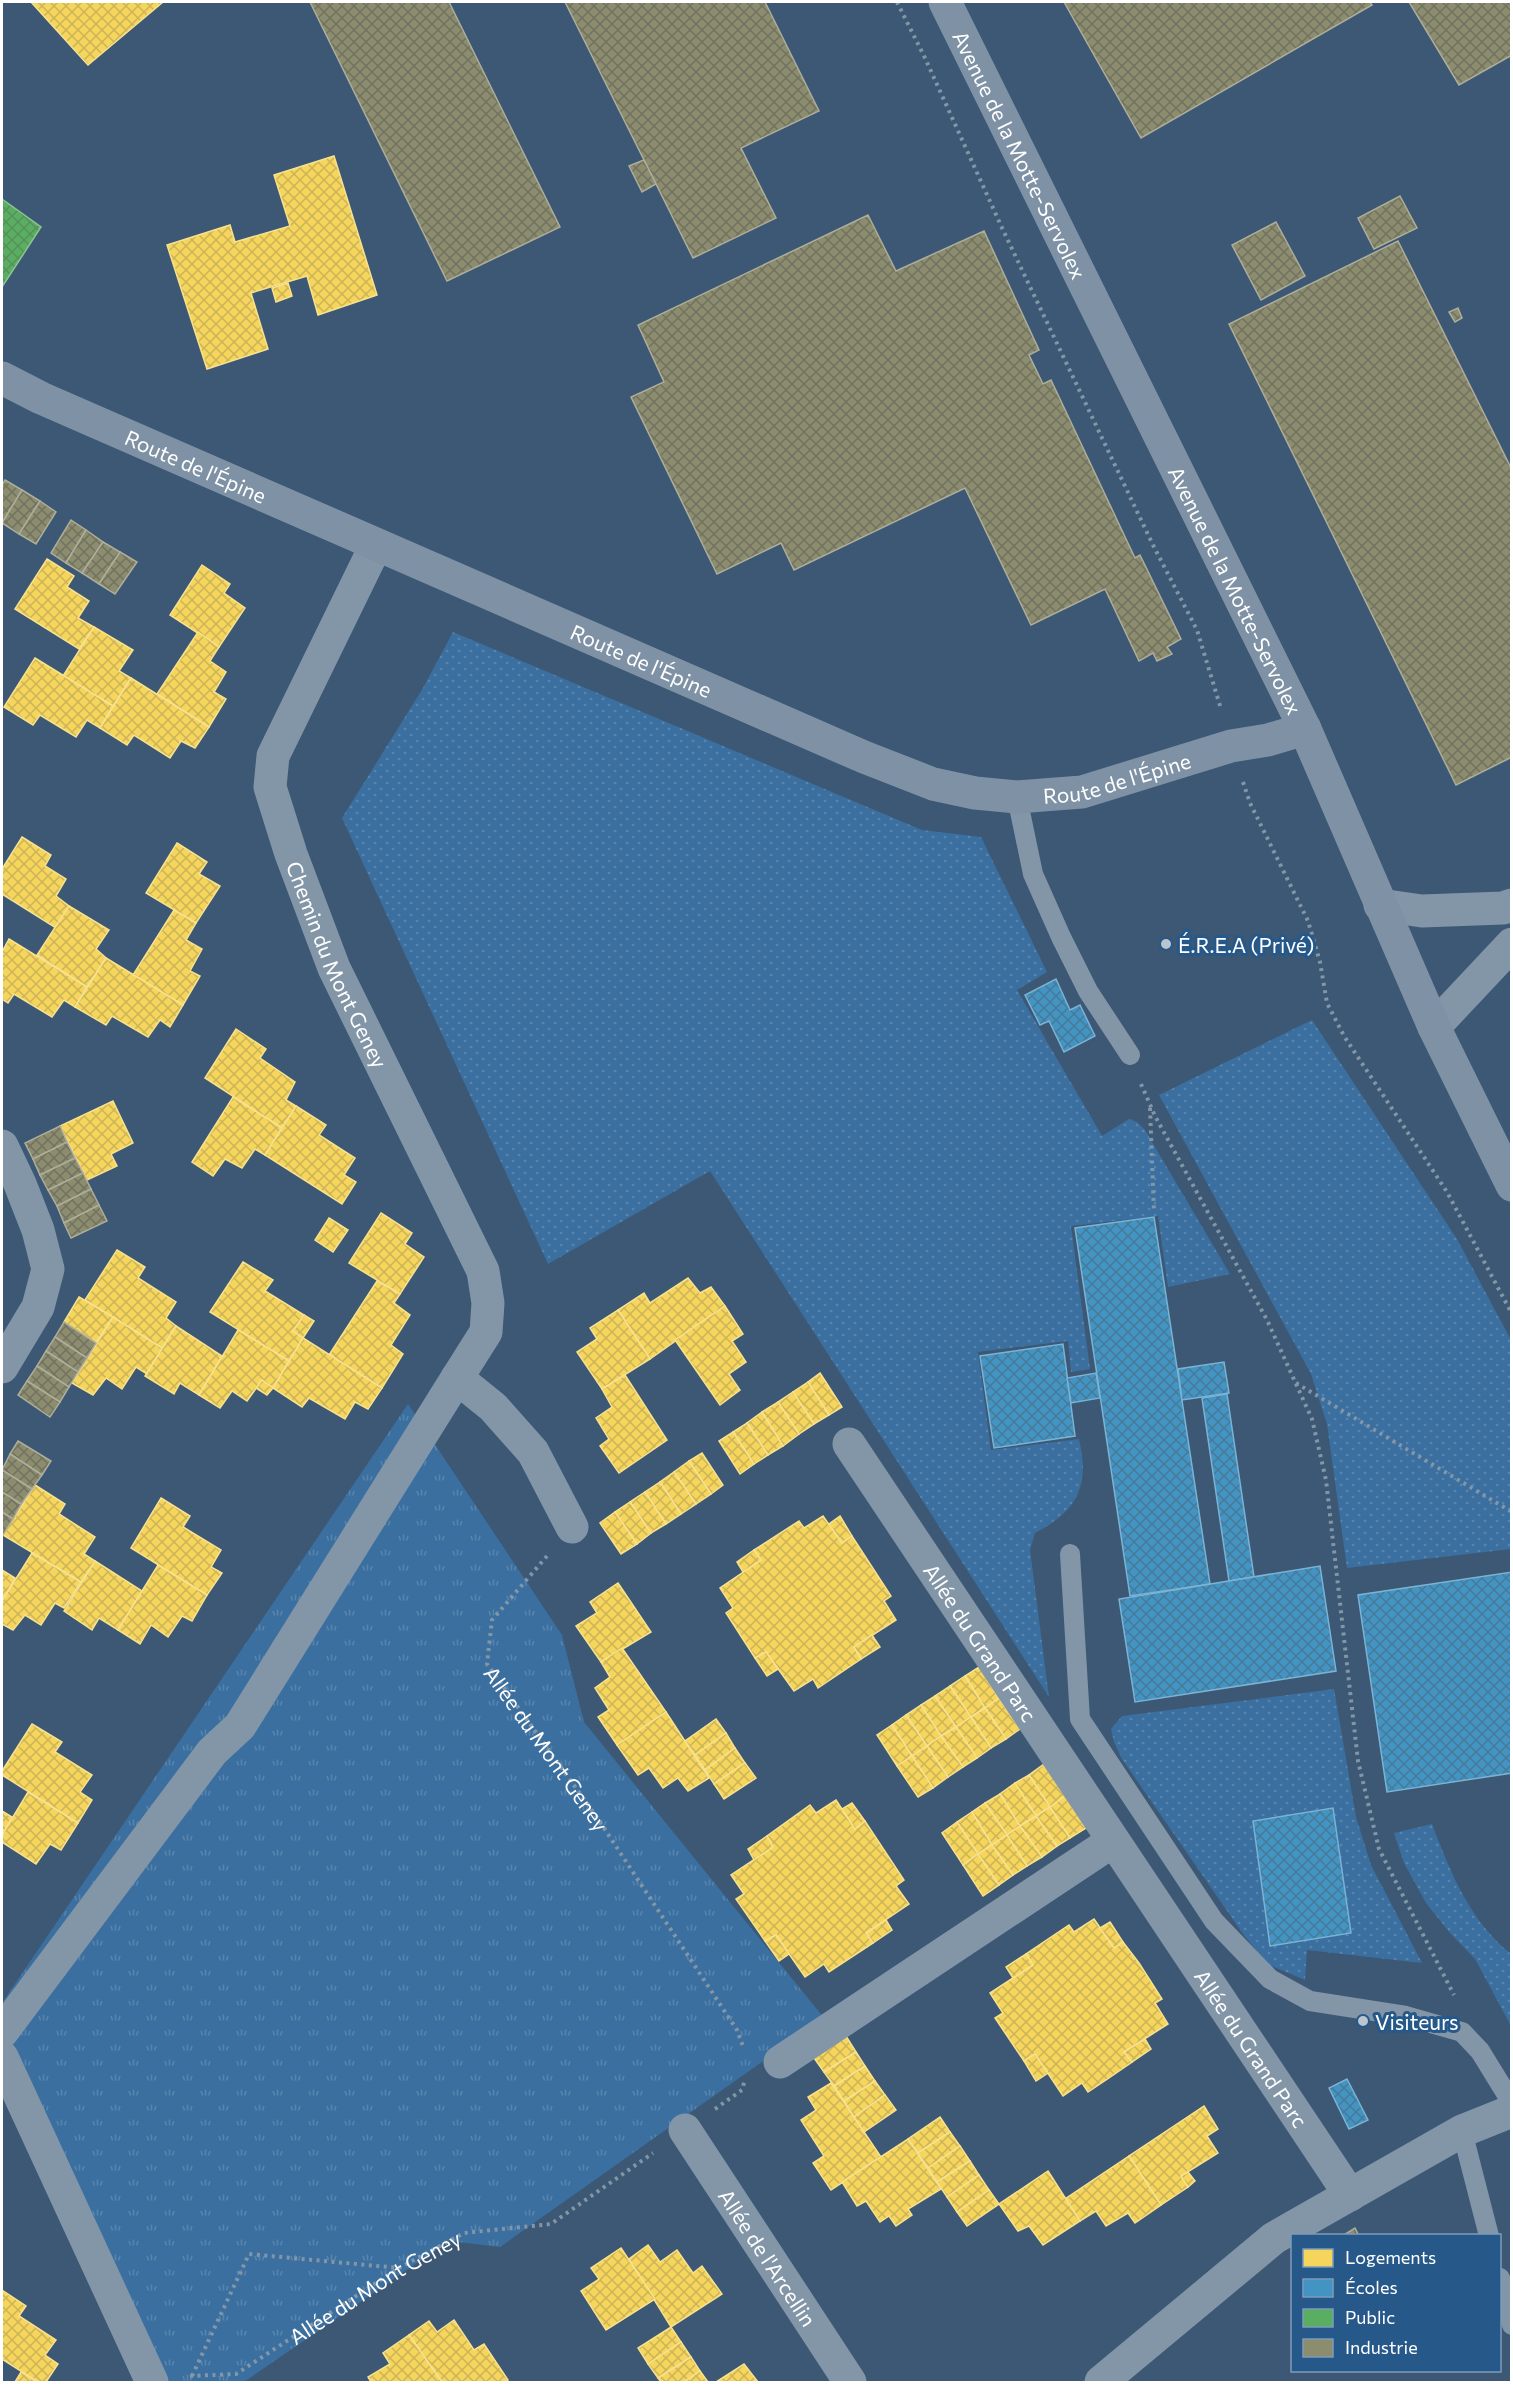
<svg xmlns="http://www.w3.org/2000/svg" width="1513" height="2384" font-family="Commissioner,sans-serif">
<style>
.grass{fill:url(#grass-dots)}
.park{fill:url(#park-tufts)}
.homes{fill:url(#homes-cross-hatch);stroke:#f9e28d;stroke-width:1.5}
.schools{fill:url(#schools-cross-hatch);stroke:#7bb3d5;stroke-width:1.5}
.public{fill:url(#public-cross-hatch);stroke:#8cc690;stroke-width:1.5}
.industry{fill:url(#industry-cross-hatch);stroke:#aeae9a;stroke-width:1.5}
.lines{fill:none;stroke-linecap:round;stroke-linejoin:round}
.path{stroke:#8396a8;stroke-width:4;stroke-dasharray:3 4.5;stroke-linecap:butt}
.lane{stroke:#8396a8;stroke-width:20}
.street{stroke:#8396a8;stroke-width:33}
.secondary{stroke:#7f92a5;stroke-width:33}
.poi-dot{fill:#bbc5ce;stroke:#26598a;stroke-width:2}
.labels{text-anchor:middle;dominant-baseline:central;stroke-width:6;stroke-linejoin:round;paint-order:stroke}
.street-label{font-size:21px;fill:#fff;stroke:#26598a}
.poi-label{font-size:21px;fill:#fff;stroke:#26598a;text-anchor:start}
</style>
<defs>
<pattern id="grass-dots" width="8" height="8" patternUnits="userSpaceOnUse" patternTransform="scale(1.5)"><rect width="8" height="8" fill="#3a6fa0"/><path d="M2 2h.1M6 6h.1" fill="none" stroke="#5885ae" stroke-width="1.8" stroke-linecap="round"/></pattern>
<pattern id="park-tufts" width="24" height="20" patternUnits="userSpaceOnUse" patternTransform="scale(1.5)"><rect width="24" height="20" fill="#3a6fa0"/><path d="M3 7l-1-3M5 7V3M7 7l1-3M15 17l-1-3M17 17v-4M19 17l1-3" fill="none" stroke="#5885ae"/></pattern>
<pattern id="homes-cross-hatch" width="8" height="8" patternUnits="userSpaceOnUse" patternTransform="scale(1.5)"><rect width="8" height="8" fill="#f6d55c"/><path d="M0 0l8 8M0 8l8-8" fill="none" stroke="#ccb358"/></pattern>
<pattern id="schools-cross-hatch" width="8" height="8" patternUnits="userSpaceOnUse" patternTransform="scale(1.5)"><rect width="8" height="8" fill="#4393c3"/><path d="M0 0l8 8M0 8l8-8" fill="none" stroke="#467a99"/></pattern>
<pattern id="public-cross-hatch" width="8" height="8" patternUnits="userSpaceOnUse" patternTransform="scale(1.5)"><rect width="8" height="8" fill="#5aae61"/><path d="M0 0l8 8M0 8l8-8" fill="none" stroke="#56915b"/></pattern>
<pattern id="industry-cross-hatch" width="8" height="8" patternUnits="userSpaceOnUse" patternTransform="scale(1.5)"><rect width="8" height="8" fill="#8c8c6e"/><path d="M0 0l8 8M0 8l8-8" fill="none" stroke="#727260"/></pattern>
</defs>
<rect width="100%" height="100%" fill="#3c5874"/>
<g class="grass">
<path d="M453 632 922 830 981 837 1047 972 1017 990 1102 1136 1129 1119 1137 1122 1145 1130 1230 1274 1168 1287 1158 1216 1071 1226 1090 1369 1071 1372 1068 1341 978 1352 991 1450 1079 1439C1090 1485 1078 1511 1035 1533L1030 1550 1049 1697 710 1171 548 1264 342 818 423 688Z"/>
<path d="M1312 1020 1457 1239 1511 1340V1549L1347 1568 1327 1424 1311 1374 1159 1095Z"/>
<path d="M1334 1689 1356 1817 1371 1865 1422 1963 1307 1950 1305 1980 1267 1964 1243 1934 1122 1759 1114 1742 1111 1729 1122 1716Z"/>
<path d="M1432 1824C1451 1873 1469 1920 1511 1954V2026L1475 1959 1450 1933 1426 1903 1404 1863 1394 1833Z"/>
</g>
<path class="park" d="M408 1404 562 1635 584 1722 824 2018 500 2247 449 2241 244 2382H140L2 2096V2003Z"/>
<g class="homes">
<path d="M31 2H163L88 65Z"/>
<path d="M334 156 377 295 318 315 307 276 251 293 268 349 207 369 167 245 230 225 235 242 290 226 274 175Z"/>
<path d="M288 283 292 296 276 302 272 288Z"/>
<path d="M47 559 74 576 67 587 89 601 78 618 94 627 79 649 15 609Z"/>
<path d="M202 565 230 584 224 593 245 608 219 647 170 615Z"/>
<path d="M94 627 133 650 119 671 131 678 113 706 63 676Z"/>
<path d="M198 632 219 647 210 661 226 672 214 692 226 699 209 727 157 694Z"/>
<path d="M35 658 113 706 100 728 87 720 76 737 40 715 33 725 4 707Z"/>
<path d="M131 678 209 727 195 748 181 741 170 758 134 735 127 745 100 728Z"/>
<path d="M22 837 51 855 45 866 66 879 56 896 69 906 56 928 2 894V869Z"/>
<path d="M177 843 207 862 199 874 220 886 196 923 146 893Z"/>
<path d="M69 906 109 930 96 949 106 958 87 987 37 955Z"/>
<path d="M174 910 196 923 186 940 202 949 190 971 200 976 183 1005 133 975Z"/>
<path d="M9 939 87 987 75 1007 64 1000 52 1017 14 994 8 1003 2 999V952Z"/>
<path d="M106 958 183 1005 170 1027 160 1020 148 1037 112 1016 106 1025 75 1007Z"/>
<path d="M236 1029 266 1049 260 1058 295 1082 286 1100 296 1106 282 1128 205 1078Z"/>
<path d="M233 1097 282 1128 265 1155 255 1149 242 1168 225 1159 213 1176 192 1162Z"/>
<path d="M113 1101 133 1143 111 1154 117 1166 87 1180 60 1126Z"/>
<path d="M296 1106 326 1125 319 1135 355 1158 344 1175 356 1182 342 1204 265 1155Z"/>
<path d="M381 1213 412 1233 405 1244 424 1257 400 1294 349 1263Z"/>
<path d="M329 1218 348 1230 333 1252 315 1240Z"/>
<path d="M117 1250 145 1267 138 1278 176 1302 166 1318 176 1326 162 1348 85 1300Z"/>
<path d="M243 1262 273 1280 265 1291 304 1315 293 1331 303 1338 289 1361 210 1312Z"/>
<path d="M688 1278 700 1293 711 1287 725 1306 650 1359 618 1310 644 1293 650 1303Z"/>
<path d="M377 1281 400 1294 394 1303 410 1315 391 1345 403 1354 382 1388 329 1355Z"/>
<path d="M79 1297 113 1317 96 1343 64 1322Z"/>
<path d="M725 1306 743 1334 732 1341 746 1362 729 1374 740 1390 720 1405 675 1340Z"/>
<path d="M618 1310 650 1359 602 1389 577 1352 597 1339 590 1328Z"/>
<path d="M304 1315 314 1321 303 1338 293 1331Z"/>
<path d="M113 1317 162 1348 147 1374 136 1367 122 1389 106 1378 93 1395 72 1383Z"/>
<path d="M176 1326 222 1356 199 1395 180 1383 174 1394 145 1376Z"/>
<path d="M238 1330 289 1361 273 1388 262 1380 247 1401 232 1391 220 1408 199 1395Z"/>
<path d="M303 1338 382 1388 368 1409 355 1402 345 1419 309 1398 302 1407 273 1388Z"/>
<path d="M820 1373 842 1407 829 1415 808 1382Z"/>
<path d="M625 1375 667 1440 619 1473 600 1446 609 1439 596 1418 612 1407 602 1389Z"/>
<path d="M262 1380 273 1388 267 1395 256 1388Z"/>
<path d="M808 1382 829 1415 814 1424 793 1392Z"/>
<path d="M793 1392 814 1424 799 1434 778 1402Z"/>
<path d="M778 1402 799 1434 783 1446 762 1412Z"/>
<path d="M762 1412 783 1446 768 1455 747 1423Z"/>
<path d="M747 1423 768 1455 754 1464 733 1432Z"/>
<path d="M733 1432 754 1464 740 1474 719 1441Z"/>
<path d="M702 1453 723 1485 711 1494 689 1461Z"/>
<path d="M689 1461 711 1494 696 1504 674 1472Z"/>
<path d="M674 1472 696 1504 681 1514 660 1482Z"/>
<path d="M660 1482 681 1514 666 1524 645 1492Z"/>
<path d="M35 1485 65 1504 59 1514 95 1537 84 1554 95 1561 81 1582 3 1535Z"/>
<path d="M645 1492 666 1524 651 1533 630 1502Z"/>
<path d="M161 1498 190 1516 183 1527 221 1550 211 1567 222 1573 207 1595 131 1548Z"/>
<path d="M630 1502 651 1533 637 1544 615 1512Z"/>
<path d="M615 1512 637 1544 621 1554 600 1523Z"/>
<path d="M823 1516 842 1543 852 1536 891 1596 884 1601 896 1620 854 1647 861 1659 818 1688 813 1679 794 1691 766 1652 755 1658 726 1613 733 1608 720 1588 761 1560 754 1550 799 1521 804 1528Z"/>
<path d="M840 1516 852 1536 842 1543 829 1524Z"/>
<path d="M754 1550 761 1560 743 1572 737 1562Z"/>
<path d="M32 1553 81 1582 64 1608 55 1603 41 1625 25 1615 13 1630 2 1624V1601Z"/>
<path d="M95 1561 142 1591 118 1630 99 1618 92 1630 64 1611Z"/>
<path d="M158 1565 207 1595 192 1621 182 1616 168 1637 151 1625 140 1644 118 1630Z"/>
<path d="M2 1570 15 1578 2 1601Z"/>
<path d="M618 1583 651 1632 601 1662 576 1626 597 1613 590 1602Z"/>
<path d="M872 1635 880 1647 861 1659 854 1647Z"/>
<path d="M622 1648 666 1712 617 1745 598 1717 609 1710 595 1688 610 1677 601 1662Z"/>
<path d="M766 1652 778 1669 767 1676 755 1658Z"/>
<path d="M979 1667 999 1698 985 1708 965 1676Z"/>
<path d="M965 1676 985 1708 971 1717 950 1686Z"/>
<path d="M950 1686 971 1717 956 1727 935 1696Z"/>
<path d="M935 1696 956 1727 941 1736 921 1705Z"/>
<path d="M999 1698 1020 1729 1006 1739 985 1708Z"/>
<path d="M921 1705 941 1736 927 1746 906 1715Z"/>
<path d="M985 1708 1006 1739 991 1748 971 1717Z"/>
<path d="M666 1712 709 1778 688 1791 678 1778 663 1788 649 1768 638 1775 617 1745Z"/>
<path d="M906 1715 927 1746 912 1756 892 1725Z"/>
<path d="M971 1717 991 1748 977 1758 956 1727Z"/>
<path d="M716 1719 726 1733 695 1755 685 1741Z"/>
<path d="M32 1724 62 1742 55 1752 92 1775 80 1792 92 1800 78 1823 2 1775V1771Z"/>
<path d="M892 1725 912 1756 897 1766 877 1735Z"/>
<path d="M956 1727 977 1758 963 1767 941 1736Z"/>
<path d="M726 1733 735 1748 705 1770 695 1755Z"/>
<path d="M941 1736 963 1767 948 1777 927 1746Z"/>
<path d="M927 1746 948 1777 933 1788 912 1756Z"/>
<path d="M735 1748 745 1763 714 1784 705 1770Z"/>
<path d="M912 1756 933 1788 918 1797 897 1766Z"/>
<path d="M745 1763 756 1778 724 1799 714 1784Z"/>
<path d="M1044 1764 1065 1796 1050 1807 1029 1775Z"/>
<path d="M1029 1775 1050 1807 1036 1816 1015 1783Z"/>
<path d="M1015 1783 1036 1816 1020 1826 1000 1794Z"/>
<path d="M28 1792 78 1823 61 1850 50 1844 36 1864 2 1842V1835Z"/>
<path d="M1000 1794 1020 1826 1007 1835 985 1803Z"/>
<path d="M1065 1796 1086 1828 1070 1838 1050 1807Z"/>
<path d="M836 1800 855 1829 865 1821 904 1880 896 1886 909 1904 866 1933 873 1943 829 1972 824 1964 805 1977 776 1935 765 1941 736 1899 744 1894 731 1875 773 1847 767 1836 810 1805 816 1813Z"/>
<path d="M852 1803 865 1821 855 1829 842 1809Z"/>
<path d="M985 1803 1007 1835 992 1845 972 1812Z"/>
<path d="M1050 1807 1070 1838 1057 1846 1036 1816Z"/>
<path d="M2 1811 12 1817 2 1835Z"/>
<path d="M972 1812 992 1845 978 1854 957 1822Z"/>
<path d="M1036 1816 1057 1846 1042 1857 1020 1826Z"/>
<path d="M957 1822 978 1854 963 1865 942 1833Z"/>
<path d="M1020 1826 1042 1857 1027 1866 1007 1835Z"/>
<path d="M1007 1835 1027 1866 1013 1875 992 1845Z"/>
<path d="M767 1836 773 1847 754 1860 748 1849Z"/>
<path d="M992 1845 1013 1875 999 1885 978 1854Z"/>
<path d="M978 1854 999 1885 983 1896 963 1865Z"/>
<path d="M1094 1919 1114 1948 1123 1942 1139 1963 1162 1999 1155 2003 1168 2024 1124 2052 1132 2062 1109 2078 1088 2092 1082 2083 1063 2096 1035 2054 1024 2061 995 2018 1003 2013 990 1993 1033 1965 1026 1954 1069 1925 1074 1932Z"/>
<path d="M886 1920 892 1930 873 1943 866 1933Z"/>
<path d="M1110 1922 1123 1942 1114 1948 1100 1928Z"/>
<path d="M776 1935 789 1954 779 1961 765 1941Z"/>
<path d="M1026 1954 1033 1965 1013 1978 1006 1967Z"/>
<path d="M846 2036 856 2052 824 2072 814 2058Z"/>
<path d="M1145 2039 1151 2049 1132 2062 1124 2052Z"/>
<path d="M856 2052 865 2066 834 2086 824 2072Z"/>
<path d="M1035 2054 1048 2073 1036 2081 1024 2061Z"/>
<path d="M865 2066 875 2081 844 2101 834 2086Z"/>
<path d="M875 2081 885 2095 854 2117 844 2101Z"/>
<path d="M831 2083 881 2157 831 2190 813 2163 824 2156 801 2120 816 2110 808 2097Z"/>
<path d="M885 2095 896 2110 864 2132 854 2117Z"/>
<path d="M1204 2106 1218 2129 1207 2136 1218 2153 1181 2176 1188 2187 1161 2205 1129 2156Z"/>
<path d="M940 2117 950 2132 918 2153 908 2139Z"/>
<path d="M950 2132 960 2146 928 2168 918 2153Z"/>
<path d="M908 2139 941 2189 908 2209 912 2215 896 2226 889 2216 880 2222 866 2201 857 2206 842 2182Z"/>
<path d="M960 2146 970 2161 937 2182 928 2168Z"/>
<path d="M1129 2156 1161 2205 1135 2223 1128 2213 1106 2226 1096 2211 1080 2221 1065 2199Z"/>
<path d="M970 2161 979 2175 947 2197 937 2182Z"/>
<path d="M1048 2171 1080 2221 1043 2245 1029 2226 1018 2231 999 2204Z"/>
<path d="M1188 2172 1195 2181 1188 2187 1181 2176Z"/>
<path d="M979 2175 989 2190 957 2212 947 2197Z"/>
<path d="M989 2190 999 2204 967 2226 957 2212Z"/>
<path d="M648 2245 660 2262 677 2250 693 2273 702 2266 722 2294 671 2327 629 2259Z"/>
<path d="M621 2248 655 2299 606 2330 581 2291 599 2279 591 2268Z"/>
<path d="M2 2290 26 2306 19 2316 56 2340 45 2355 58 2364 46 2382H38L2 2359Z"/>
<path d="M454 2320 474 2350 484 2344 508 2380 504 2382H442L409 2335 429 2321 437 2332Z"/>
<path d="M671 2327 681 2342 648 2364 638 2348Z"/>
<path d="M409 2335 442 2382H371L368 2377 390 2364 383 2353Z"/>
<path d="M681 2342 691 2357 658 2378 648 2364Z"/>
<path d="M691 2357 700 2371 684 2382H661L658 2378Z"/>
<path d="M744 2364 758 2382H716Z"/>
<path d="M700 2371 708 2382H684Z"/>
<path d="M21 2372 38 2382H15Z"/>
</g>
<g class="schools">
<path d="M1056 979 1070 1010 1080 1005 1095 1036 1064 1052 1049 1021 1040 1025 1025 995Z"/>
<path d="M1154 1217 1210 1584 1130 1596 1075 1228Z"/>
<path d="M1063 1344 1075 1436 994 1448 980 1356Z"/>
<path d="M1224 1362 1229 1393 1182 1400 1178 1369Z"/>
<path d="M1096 1373 1100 1398 1071 1403 1067 1378Z"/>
<path d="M1227 1394 1254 1577 1229 1581 1202 1398Z"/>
<path d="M1320 1566 1336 1671 1135 1702 1119 1599Z"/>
<path d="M1512 1572V1773L1387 1792 1358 1595Z"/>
<path d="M1333 1808 1351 1933 1270 1946 1253 1821Z"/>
<path d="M1347 2079 1368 2120 1349 2129 1329 2088Z"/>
</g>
<path class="public" d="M2 199 41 227 2 287Z"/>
<g class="industry">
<path d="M310 2H449L560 227 447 281Z"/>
<path d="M565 2H765L819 111 741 148 776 218 693 258Z"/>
<path d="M1064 2H1370L1372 5 1141 138Z"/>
<path d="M1409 2H1512V55L1459 85Z"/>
<path d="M644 160 656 184 642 192 629 166Z"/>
<path d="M1400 196 1417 228 1374 249 1358 218Z"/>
<path d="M868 215 896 271 984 231 1039 350 1029 355 1043 384 1051 380 1135 558 1140 555 1181 639 1167 647 1172 654 1157 661 1153 653 1139 661 1105 589 1031 625 965 488 794 570 781 543 717 574 631 397 664 382 638 325Z"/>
<path d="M1276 222 1305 276 1261 300 1232 245Z"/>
<path d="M1398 241 1512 470V757L1456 785 1229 324Z"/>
<path d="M1458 308 1462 318 1455 322 1449 312Z"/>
<path d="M5 480 22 490 2 523V485Z"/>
<path d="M22 490 40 501 19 534 2 523Z"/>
<path d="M40 501 56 512 36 544 19 534Z"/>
<path d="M71 520 86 530 66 563 51 553Z"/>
<path d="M86 530 103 542 82 573 66 563Z"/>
<path d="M103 542 120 552 99 584 82 573Z"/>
<path d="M120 552 137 562 115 594 99 584Z"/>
<path d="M60 1126 67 1142 33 1159 25 1143Z"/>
<path d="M67 1142 75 1158 40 1175 33 1159Z"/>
<path d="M75 1158 83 1173 48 1190 40 1175Z"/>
<path d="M83 1173 91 1189 57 1206 48 1190Z"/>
<path d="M91 1189 99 1205 64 1223 57 1206Z"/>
<path d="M99 1205 107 1221 71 1238 64 1223Z"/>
<path d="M64 1322 96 1343 87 1358 55 1337Z"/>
<path d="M55 1337 87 1358 78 1372 46 1351Z"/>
<path d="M46 1351 78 1372 69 1387 37 1366Z"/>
<path d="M37 1366 69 1387 60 1402 27 1381Z"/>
<path d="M27 1381 60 1402 50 1417 18 1395Z"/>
<path d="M18 1441 51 1461 42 1475 10 1454Z"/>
<path d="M10 1454 42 1475 32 1489 2 1470Z"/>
<path d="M2 1470 32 1489 21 1504 2 1492Z"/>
<path d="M2 1492 21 1504 13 1519 2 1512Z"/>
<path d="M2 1512 13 1519 3 1535 2 1534Z"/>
<path d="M1355 2228 1359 2236H1342Z"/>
</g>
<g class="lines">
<g class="path">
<path d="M897 2 925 58 1003 230 1153 545 1197 630 1221 709"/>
<path d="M1243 782 1250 803 1308 921 1320 962 1327 1003 1344 1036 1447 1192 1512 1314"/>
<path d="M1141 1084 1155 1116 1267 1320 1312 1419 1326 1480 1358 1761 1379 1849 1454 1995"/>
<path d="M1150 1108 1154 1212"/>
<path d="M1296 1383 1512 1512"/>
<path id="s1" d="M547 1556 492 1620 487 1664 596 1816 737 2030 744 2049"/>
<path d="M715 2109 742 2090 745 2079"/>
<path id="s2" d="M190 2376 236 2374 399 2268 464 2233 551 2224 653 2153"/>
<path d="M192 2376 249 2254 399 2268"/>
</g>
<g class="lane">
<path d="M1017 797 1033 874 1061 937 1088 991 1130 1055"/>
<path d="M1070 1554 1080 1719 1214 1921 1270 1979 1310 2001 1406 2016 1462 2032 1480 2051 1512 2103"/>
<path d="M1462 2131 1489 2236"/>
<path d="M1500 2278 1512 2325"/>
</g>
<g class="street">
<path id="s3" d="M376 545 273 756 270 787 291 854 334 968 483 1271 488 1303 486 1332 457 1378"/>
<path d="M1380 905 1422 911 1503 908 1512 905"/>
<path d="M1434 1027 1512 944"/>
<path d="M2 1146 20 1184 38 1230 48 1269 38 1307 2 1367"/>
<path id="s4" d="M849 1444 1350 2195"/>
<path d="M2 2032 212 1752 240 1726 457 1378 493 1407 533 1452 572 1527"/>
<path d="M2 2057 152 2382"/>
<path d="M780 2062 1113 1841"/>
<path id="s5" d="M685 2130 850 2382"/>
<path d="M1101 2382 1274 2238 1462 2131 1512 2111"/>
</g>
<g class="secondary">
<path id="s6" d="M945 2 1305 729 1434 1027 1512 1185"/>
<path id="s7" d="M2 378 41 398 864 757 933 784 975 793 1017 797 1082 792 1231 746 1268 740 1305 729"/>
</g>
</g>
<g class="poi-dot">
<circle cx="1166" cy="944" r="6"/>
<circle cx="1363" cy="2021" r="6"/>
</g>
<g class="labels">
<g class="street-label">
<text stroke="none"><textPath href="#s6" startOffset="170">Avenue de la Motte-Servolex</textPath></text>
<text stroke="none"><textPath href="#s7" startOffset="213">Route de l'Épine</textPath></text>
<text stroke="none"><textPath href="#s6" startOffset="656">Avenue de la Motte-Servolex</textPath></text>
<text stroke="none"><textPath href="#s7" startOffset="699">Route de l'Épine</textPath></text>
<text stroke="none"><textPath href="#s7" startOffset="1203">Route de l'Épine</textPath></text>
<text stroke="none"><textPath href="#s3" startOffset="456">Chemin du Mont Geney</textPath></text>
<text stroke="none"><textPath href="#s4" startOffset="238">Allée du Grand Parc</textPath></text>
<text stroke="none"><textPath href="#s1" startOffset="232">Allée du Mont Geney</textPath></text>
<text stroke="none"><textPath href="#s4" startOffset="726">Allée du Grand Parc</textPath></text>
<text stroke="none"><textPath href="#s5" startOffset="152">Allée de l'Arcellin</textPath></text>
<text stroke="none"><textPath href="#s2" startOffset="210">Allée du Mont Geney</textPath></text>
</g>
<g class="poi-label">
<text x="1178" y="944">É.R.E.A (Privé)</text>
<text x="1375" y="2021">Visiteurs</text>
</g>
</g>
<rect width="1513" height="2384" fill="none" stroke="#ffffff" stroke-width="6"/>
<rect x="1291" y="2234" width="210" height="138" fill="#26598a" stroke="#7d9bb9" stroke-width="1.5"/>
<rect x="1303" y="2249" width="30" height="18" fill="#f6d55c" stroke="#7d9bb9" stroke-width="1.5"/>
<text x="1345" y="2264" font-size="18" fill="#ffffff">Logements</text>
<rect x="1303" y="2279" width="30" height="18" fill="#4393c3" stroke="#7d9bb9" stroke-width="1.5"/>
<text x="1345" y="2294" font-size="18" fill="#ffffff">Écoles</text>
<rect x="1303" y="2309" width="30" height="18" fill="#5aae61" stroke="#7d9bb9" stroke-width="1.5"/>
<text x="1345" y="2324" font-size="18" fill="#ffffff">Public</text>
<rect x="1303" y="2339" width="30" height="18" fill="#8c8c6e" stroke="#7d9bb9" stroke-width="1.5"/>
<text x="1345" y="2354" font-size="18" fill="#ffffff">Industrie</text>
</svg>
